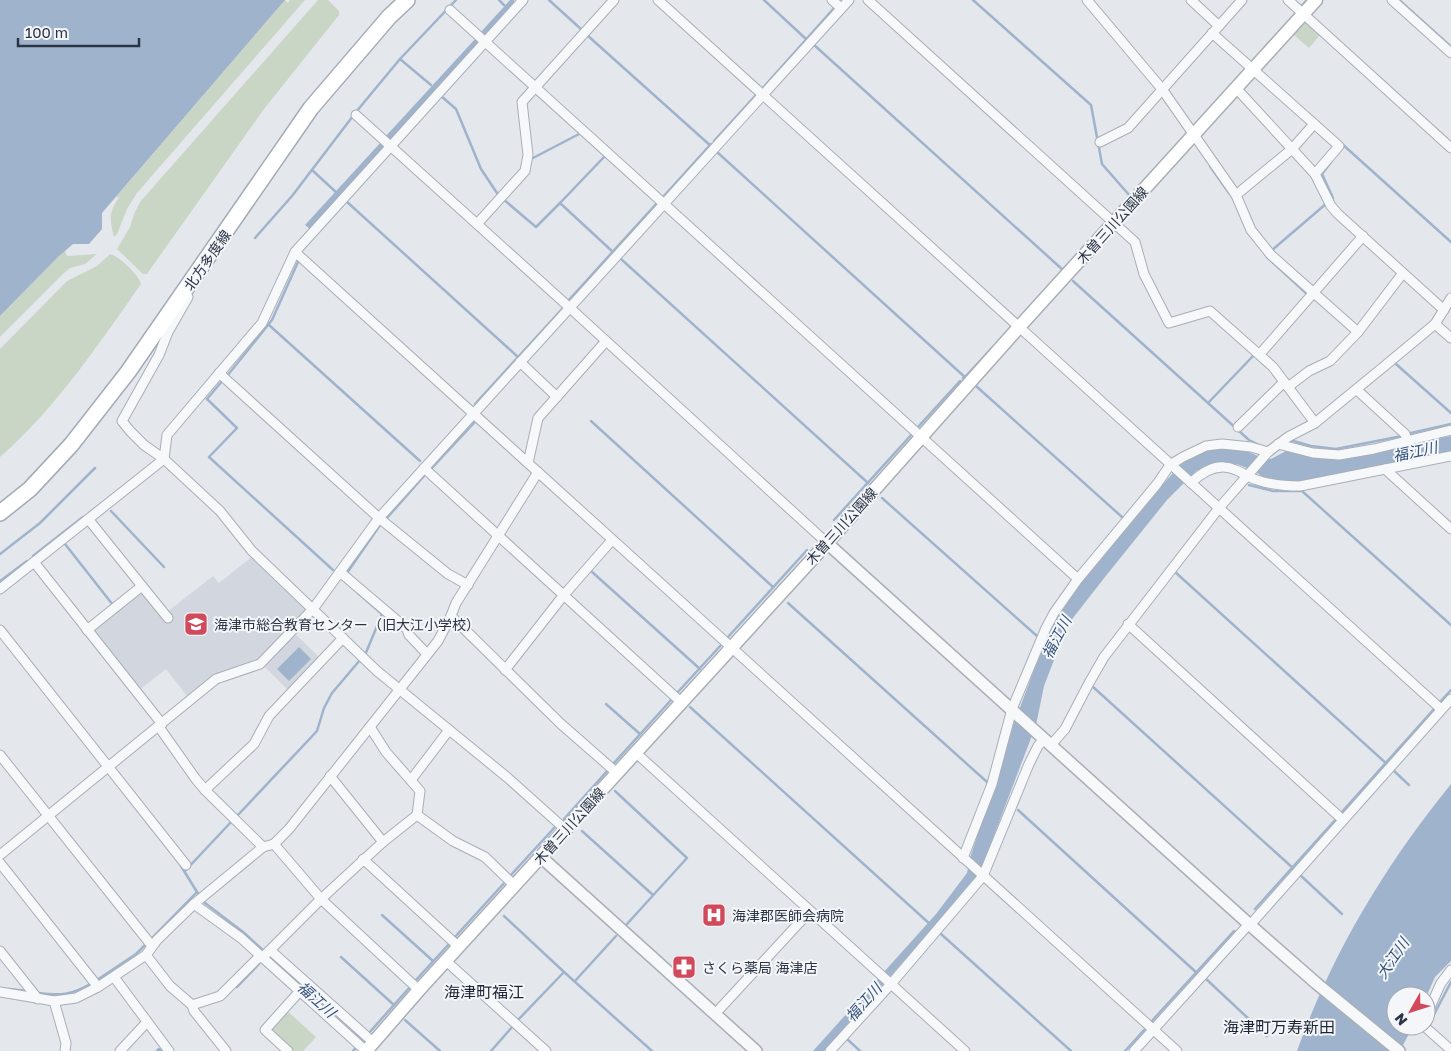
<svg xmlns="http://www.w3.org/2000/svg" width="1451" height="1051" font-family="'Golos Text','Noto Sans JP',sans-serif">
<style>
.built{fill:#d2d6de}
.green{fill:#c9d6c5}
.water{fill:#9fb4cc}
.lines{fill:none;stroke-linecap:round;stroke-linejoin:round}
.stream{stroke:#9fb4cc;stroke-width:2.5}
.minor-casing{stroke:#a9aeb7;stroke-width:11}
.tertiary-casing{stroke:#a9aeb7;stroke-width:14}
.secondary-casing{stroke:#a9aeb7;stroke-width:15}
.primary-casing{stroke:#a3abb8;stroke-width:18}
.minor{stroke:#f7f8fa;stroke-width:9}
.tertiary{stroke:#f7f8fa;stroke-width:11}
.secondary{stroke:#fff;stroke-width:12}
.primary{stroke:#fff;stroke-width:15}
.labels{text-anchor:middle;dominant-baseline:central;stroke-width:4;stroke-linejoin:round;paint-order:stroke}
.street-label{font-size:14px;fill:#2b3445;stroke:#f4f6f9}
.poi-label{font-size:14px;fill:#2b3445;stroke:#f4f6f9;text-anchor:start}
.water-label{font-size:15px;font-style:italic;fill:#34527a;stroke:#f4f6f9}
.quarter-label{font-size:16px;fill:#1d2536;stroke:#f4f6f9}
</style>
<rect width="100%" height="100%" fill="#e4e7ec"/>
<path class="built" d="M253 556 305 607V613L290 629 320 658 289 691 260 662 210 678 187 696 166 669 138 691 92 629 140 591 144 592 167 612 213 576 219 583Z"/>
<g class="green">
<path d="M285 0 288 3 290 0H305L137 193 127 209 117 234 114 237C110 221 108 212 119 198L116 197Z"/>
<path d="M318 0H328L339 11V15L264 109 149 271 147 274H143L117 249 130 227 134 214 140 202Z"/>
<path d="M1305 21 1320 35 1309 48 1294 35Z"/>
<path d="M65 250 67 256 97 254 85 264 70 268 64 273 0 337V316Z"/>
<path d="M110 254C118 255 140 276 141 284 98 345 57 407 0 457V349L67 281 97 266Z"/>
<path d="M286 1010 316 1037 303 1051H293L269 1029Z"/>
</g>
<g class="water">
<path d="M0 0H285L102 213V229L89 244H73L58 257 0 316Z"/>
<path d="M510 0H514L515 3 485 37 480 33Z"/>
<path d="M1395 0H1401L1451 45V51Z"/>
<path d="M476 38 479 43 390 140 385 137Z"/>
<path d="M381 142 385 147 310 229 305 225Z"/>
<path d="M1451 436V451L1295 483 1265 478 1254 471 1237 464 1218 463 1196 471 1167 500 1105 577 1073 618 1064 634 1044 686 1036 725 982 867 974 882 824 1051H813L936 914 967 873 971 855 1013 726 1051 625 1065 602 1106 550 1179 466 1195 455 1212 449 1226 448 1249 452 1264 459H1271L1286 451 1324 459 1345 458Z"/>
<path d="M299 647 311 659 289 681 277 669Z"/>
<path d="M1451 784V961L1435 977 1426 997 1396 996V1026H1413L1400 1051H1297C1332 953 1386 864 1451 784Z"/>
</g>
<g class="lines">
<g class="stream">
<path d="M499 0 504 5"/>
<path d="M549 0 582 30"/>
<path d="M764 0 806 39"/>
<path d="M973 0 1091 105 1102 164 1130 196"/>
<path d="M1301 7 1307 0"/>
<path d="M587 35 712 147"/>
<path d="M813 44 1063 270"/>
<path d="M1265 47 1296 13"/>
<path d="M400 59 431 85"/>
<path d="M762 89 835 7"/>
<path d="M441 96 456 109 481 169 499 196"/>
<path d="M714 141 756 95"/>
<path d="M1341 143 1451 242"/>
<path d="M717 152 967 379"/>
<path d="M533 158 581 133 582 135"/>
<path d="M1331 162 1322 174 1333 198 1332 199"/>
<path d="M1210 166 1229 193"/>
<path d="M312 170 337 193"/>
<path d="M663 197 711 144"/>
<path d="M503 199 536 227 560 203 613 252"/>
<path d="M346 201 518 357"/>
<path d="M560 203 605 156"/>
<path d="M255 238 292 196 356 112 400 59 456 0"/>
<path d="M1271 251 1327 203"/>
<path d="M1267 257 1307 294V297"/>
<path d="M621 259 868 483"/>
<path d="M1073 281 1249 440 1259 445"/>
<path d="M568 301 657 203"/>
<path d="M269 325 420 461"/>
<path d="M1396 364 1451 413"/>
<path d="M227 376 272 320 298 262"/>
<path d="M963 378 965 377 991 349"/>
<path d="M976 386 1122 517"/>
<path d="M207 399 237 428 209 457 333 570"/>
<path d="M207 399 223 380"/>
<path d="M1208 403 1254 355"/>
<path d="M475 404 563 308"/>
<path d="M591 421 773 587"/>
<path d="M917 428 960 381"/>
<path d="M1411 433 1451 424"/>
<path d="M1290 440 1311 446 1336 449 1402 436"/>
<path d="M431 469 474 423"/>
<path d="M1249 485 1273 491H1302L1451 625"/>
<path d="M882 498 1037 636"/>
<path d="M111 511 164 567"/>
<path d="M89 513 96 508"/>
<path d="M386 519 424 476"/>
<path d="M834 520 912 434"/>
<path d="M65 544 113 605"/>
<path d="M0 554 40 523 95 468"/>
<path d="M33 556 83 517"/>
<path d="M591 571 700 669"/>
<path d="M1174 571 1388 765"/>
<path d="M347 573 380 525"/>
<path d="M0 581 27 561"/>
<path d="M358 593 382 614 365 655"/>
<path d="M788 603 987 782"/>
<path d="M728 637 807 550"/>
<path d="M1092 686 1294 869"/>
<path d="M677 693 722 644"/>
<path d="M1440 702 1451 690"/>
<path d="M606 704 640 734"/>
<path d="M690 707 931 925"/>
<path d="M613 764 672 699"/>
<path d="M1393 770 1409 785"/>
<path d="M615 791 687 858 627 924"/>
<path d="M1018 810 1198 974"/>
<path d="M1341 813 1434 709"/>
<path d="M237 816 317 731 324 708 332 693 360 660"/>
<path d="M564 819 608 770"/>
<path d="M582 831 653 895"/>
<path d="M181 866 197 892"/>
<path d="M185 871 232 821"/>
<path d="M1299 874 1342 914"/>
<path d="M510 876 555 827"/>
<path d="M205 903 243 932 264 951"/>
<path d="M1255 909 1336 819"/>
<path d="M382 915 433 961"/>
<path d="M504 916 563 971"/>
<path d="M941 934 1071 1051"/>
<path d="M152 938 197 892 200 896"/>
<path d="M454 938 506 881"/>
<path d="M269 955 366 1042"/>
<path d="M341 957 394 1005"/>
<path d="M1205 978 1267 1036"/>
<path d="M97 980 136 954 145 945"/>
<path d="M415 981 449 944"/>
<path d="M575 981 616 936"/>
<path d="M237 987 259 964"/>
<path d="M9 989 27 991"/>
<path d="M38 993C60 996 72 995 92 983"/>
<path d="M405 1020 440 1051"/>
<path d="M518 1020 564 972 652 1051"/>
<path d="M1151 1022 1234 931"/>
<path d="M1429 1024 1451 982"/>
<path d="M368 1034 410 987"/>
<path d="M847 1039 860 1051"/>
<path d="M157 1051 159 1049 161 1051"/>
<path d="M353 1051 355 1049"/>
<path d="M491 1051 513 1026"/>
<path d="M1125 1051 1145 1029"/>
</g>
<g class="minor-casing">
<g id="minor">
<path d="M658 0 1441 709"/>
<path d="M832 0 841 8"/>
<path d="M868 0 1135 242 1144 274 1169 323 1210 311 1273 367 1315 423"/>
<path d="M1087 0 1162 89 1236 195 1251 230 1271 255 1358 332"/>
<path d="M1191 0 1219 26"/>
<path d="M1288 0 1451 148"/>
<path d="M1392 0 1451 53"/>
<path d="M450 10 1078 579"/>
<path d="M1212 33 1339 146 1315 174 1331 206 1338 214 1444 310"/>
<path d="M1236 88 1315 174"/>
<path d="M356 115 569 307 827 543"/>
<path d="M1100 142 1128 128 1242 0"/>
<path d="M1236 195 1292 149 1314 124"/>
<path d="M477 224 525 171 528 155 522 102 614 0"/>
<path d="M295 252 1177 1051"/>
<path d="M188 297 168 332 159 355 122 421 130 431 144 445 164 459 220 511 252 551 377 671 508 778 566 830"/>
<path d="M1435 324 1451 338"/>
<path d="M1260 354 1363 236"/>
<path d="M520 362 557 397"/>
<path d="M219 373 379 518 448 574 468 585"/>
<path d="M1288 387 1309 371 1330 361 1358 332 1403 273"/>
<path d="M1357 390 1405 434 1407 440"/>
<path d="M1238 427 1284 382"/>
<path d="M1278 444 1313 453 1339 455 1374 449 1451 430"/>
<path d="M528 463 538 418 606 341"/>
<path d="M424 468 681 702"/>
<path d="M1385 469 1451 529"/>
<path d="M1191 483C1203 471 1219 462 1236 470 1243 473 1250 478 1257 480 1272 485 1285 486 1300 486L1451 456"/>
<path d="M34 562 162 724"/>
<path d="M340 572 407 629 409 635 427 654"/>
<path d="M142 586 168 618"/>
<path d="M0 589 164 459 167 435 262 323 295 252 523 0"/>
<path d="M451 616 561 724 617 773"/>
<path d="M1128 624 1343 820"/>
<path d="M0 630 186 865"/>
<path d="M87 630 142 586 89 520"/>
<path d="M505 670 563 596 612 540"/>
<path d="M159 727 195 778 205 790 263 847"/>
<path d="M370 727 386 752 420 791 417 815"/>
<path d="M1051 745 1065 729 1089 683 1104 657 1219 508 1268 452 1288 437 1315 423 1387 364 1435 324 1451 298"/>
<path d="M635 752 965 1051"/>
<path d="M0 755 152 946"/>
<path d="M330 776 383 842 417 815 453 841 485 857 515 886"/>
<path d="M411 780 449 730"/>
<path d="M205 790 254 744 269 716 343 638"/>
<path d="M274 844 321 899 419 990"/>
<path d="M0 855 216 679 260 664 313 609 379 518 849 0"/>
<path d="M963 858 992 784 1012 709 1046 628 1054 613 1078 579 1157 484 1170 465 1183 457 1206 446 1222 444 1251 447 1268 452"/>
<path d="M363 859 459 947"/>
<path d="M0 863 98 987"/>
<path d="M194 904 241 938 366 1051"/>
<path d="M1250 925 1451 699"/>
<path d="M270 950 373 1042"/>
<path d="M0 951 38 999"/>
<path d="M146 955 170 986 192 1005 220 996 260 956"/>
<path d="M262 958 321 899 383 842"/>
<path d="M446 961 546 1051"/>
<path d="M114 977 169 1051"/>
<path d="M0 992 54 1001 76 998 98 987 146 955 157 940 194 904 263 847 274 844 289 829 438 641 451 616 456 603 538 472"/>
<path d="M54 1001 66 1043 65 1051"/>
<path d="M192 1005 194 1011 226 1051"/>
<path d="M715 1014 810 911"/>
<path d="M1426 1016 1441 983 1451 970"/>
<path d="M1424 1026 1451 1050"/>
<path d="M120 1051 147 1022"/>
<path d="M288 1051 265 1030 299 992"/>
<path d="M830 1051 891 984 983 876 1029 764 1038 746 1044 739"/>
<path d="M1134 1051 1249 924"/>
</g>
</g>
<g class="tertiary-casing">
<g id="tertiary">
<path d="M827 543 1250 925 1316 983 1399 1051"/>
<path d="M541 857 756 1051"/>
</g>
</g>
<g class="secondary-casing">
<path id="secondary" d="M366 1051 419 990 827 543 1019 327 1316 0"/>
</g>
<g class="primary-casing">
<path id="primary" d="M0 513 30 489 71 445 128 372 311 108 389 17 407 0"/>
</g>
<use href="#minor" class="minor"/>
<use href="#tertiary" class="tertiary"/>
<use href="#secondary" class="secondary"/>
<use href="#primary" class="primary"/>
</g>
<defs>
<g id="school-square" transform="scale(1.25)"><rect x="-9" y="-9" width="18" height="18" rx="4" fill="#d1495b" stroke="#f4f6f9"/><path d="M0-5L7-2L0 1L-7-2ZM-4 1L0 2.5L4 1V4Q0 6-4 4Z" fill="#fff"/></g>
<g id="hospital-square" transform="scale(1.25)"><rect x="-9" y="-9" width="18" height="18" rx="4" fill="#d1495b" stroke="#f4f6f9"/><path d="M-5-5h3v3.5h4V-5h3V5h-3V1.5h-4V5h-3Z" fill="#fff"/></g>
<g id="pharmacy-square" transform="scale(1.25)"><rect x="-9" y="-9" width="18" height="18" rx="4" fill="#d1495b" stroke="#f4f6f9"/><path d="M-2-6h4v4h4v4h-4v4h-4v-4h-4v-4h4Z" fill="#fff"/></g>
</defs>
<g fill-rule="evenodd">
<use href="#school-square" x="196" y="624"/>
<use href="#hospital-square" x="714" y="915"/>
<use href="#pharmacy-square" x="684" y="967"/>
</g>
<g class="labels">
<g class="street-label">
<text transform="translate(1112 225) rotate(-48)">木曽三川公園線</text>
<text transform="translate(207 260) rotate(-55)">北方多度線</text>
<text transform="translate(841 526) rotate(-48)">木曽三川公園線</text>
<text transform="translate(569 826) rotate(-48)">木曽三川公園線</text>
</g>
<g class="poi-label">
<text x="214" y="624">海津市総合教育センター（旧大江小学校）</text>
<text x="732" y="915">海津郡医師会病院</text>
<text x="702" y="967">さくら薬局 海津店</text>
</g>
<g class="water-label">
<text transform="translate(1415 451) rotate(-12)">福江川</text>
<text transform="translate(1056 637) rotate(-62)">福江川</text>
<text transform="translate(1392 958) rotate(-56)">大江川</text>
<text transform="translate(317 999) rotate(42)">福江川</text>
<text transform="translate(863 1002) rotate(-48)">福江川</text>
</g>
<g class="quarter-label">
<text x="484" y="992">海津町福江</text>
<text x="1279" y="1027">海津町万寿新田</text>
</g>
</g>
<g transform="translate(1411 1011) rotate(231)"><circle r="24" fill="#f4f6f9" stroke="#a4a8b1"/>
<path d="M0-4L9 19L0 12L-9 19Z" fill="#d1495b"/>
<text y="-8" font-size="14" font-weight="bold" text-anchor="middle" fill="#2b3445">N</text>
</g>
<path d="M18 38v8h121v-8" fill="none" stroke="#2b3445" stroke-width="2.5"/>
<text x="25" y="38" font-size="15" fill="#2b3445" stroke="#f4f6f9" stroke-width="4" paint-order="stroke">100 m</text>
</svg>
